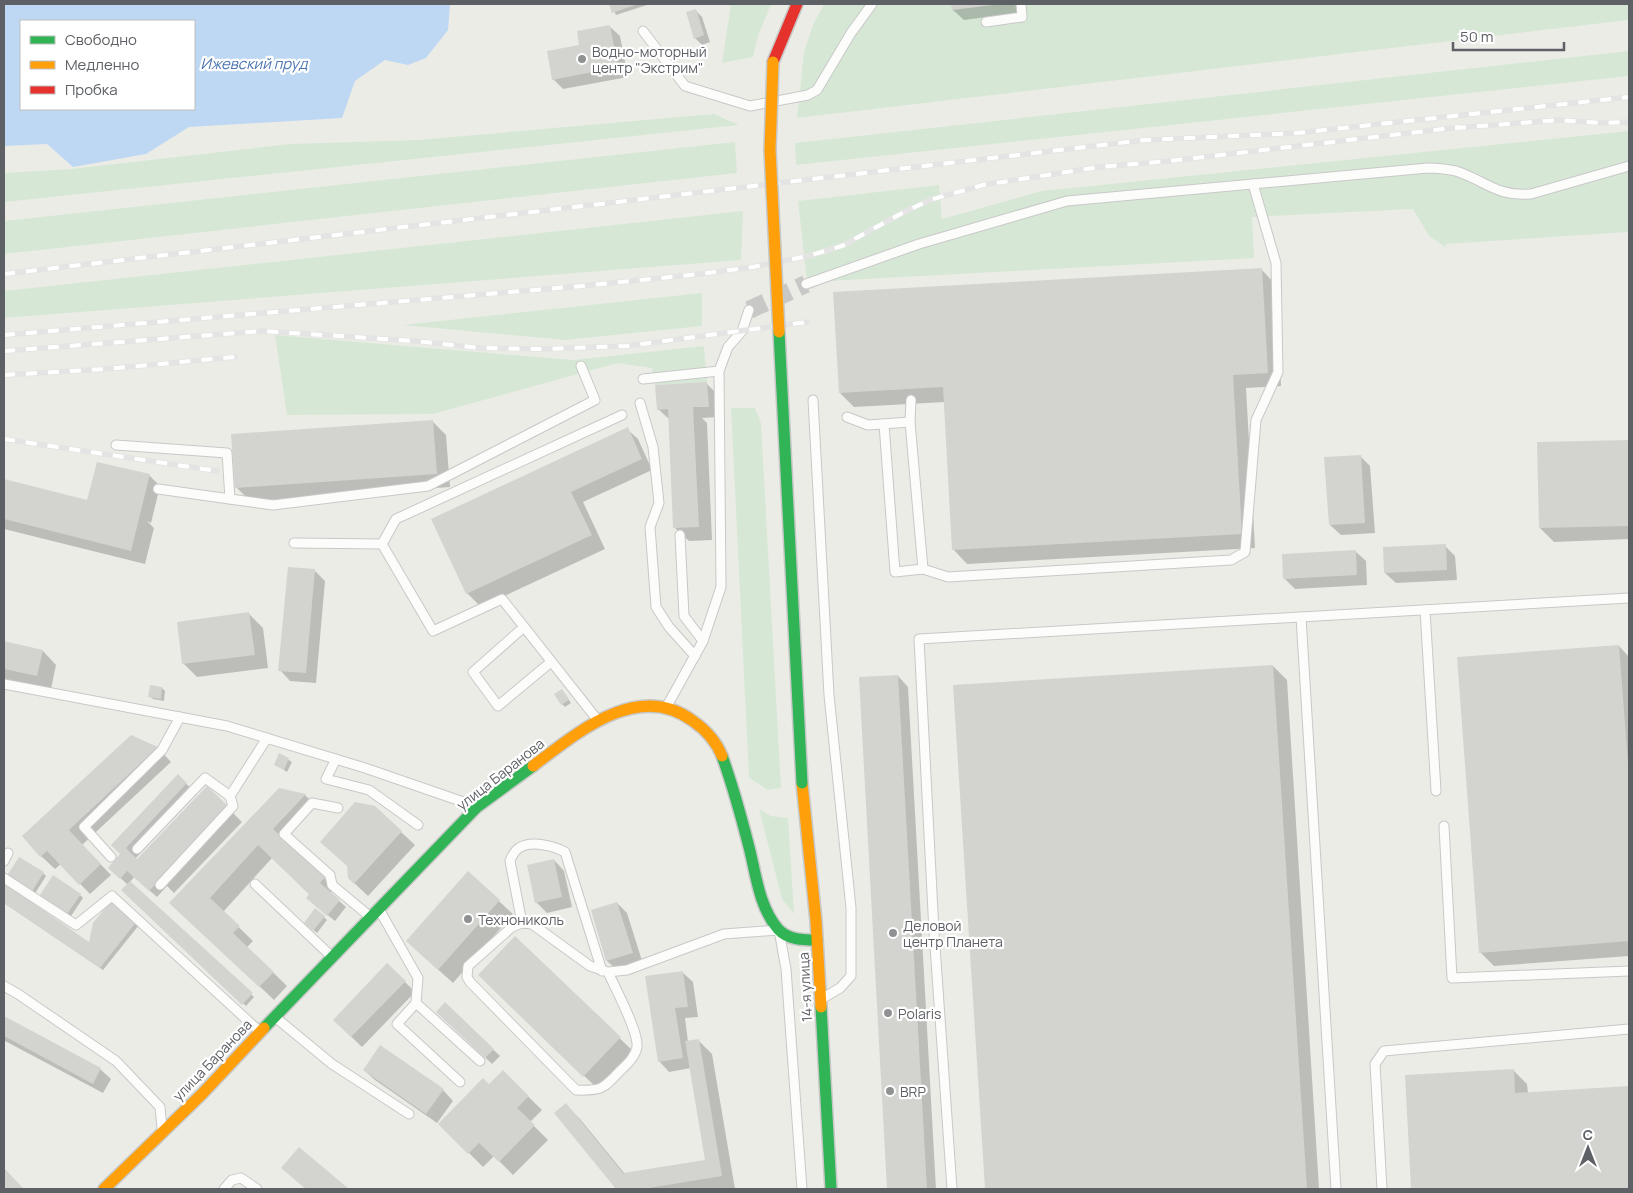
<svg xmlns="http://www.w3.org/2000/svg" width="1633" height="1193" font-family="Manrope,sans-serif">
<style>
.green{fill:#d6e8d5}
.water{fill:#bed8f3;fill-rule:evenodd}
.shadow{fill:#0003}
.building{fill:#d3d3d0}
.lines{fill:none;stroke-linecap:round;stroke-linejoin:round}
.street-tunnel{stroke:#c8c9c6;stroke-width:18;stroke-dasharray:18 9;stroke-linecap:butt}
.lane-casing{stroke:#c8c8c8;stroke-width:11}
.fast-casing{stroke:#c7c8c8;stroke-width:14}
.slow-casing{stroke:#c7c8c8;stroke-width:14}
.jam-casing{stroke:#c7c8c8;stroke-width:14}
.lane{stroke:#fcfcfb;stroke-width:9}
.fast{stroke:#30b455;stroke-width:11}
.slow{stroke:#ff9f0a;stroke-width:11}
.jam{stroke:#e5322d;stroke-width:11}
.rail-casing{stroke:#e3e4e3;stroke-width:5.5}
.rail{stroke:#fff;stroke-width:4;stroke-dasharray:11;stroke-linecap:butt}
.fast-bridge-casing{stroke:#c7c8c8;stroke-width:14;stroke-linecap:butt}
.slow-bridge-casing{stroke:#c7c8c8;stroke-width:14;stroke-linecap:butt}
.fast-bridge{stroke:#30b455;stroke-width:11}
.slow-bridge{stroke:#ff9f0a;stroke-width:11}
.poi-dot{fill:#8f9192;stroke:#fff;stroke-width:2}
.labels{text-anchor:middle;dominant-baseline:central;stroke-width:4.5;stroke-linejoin:round;paint-order:stroke}
.poi-label{font-size:14px;fill:#5d6064;stroke:#fff;text-anchor:start}
.street-label{font-size:14px;fill:#5d6064;stroke:#fff}
.water-label{font-size:15px;font-style:italic;fill:#4c75b2;stroke:#fff}
</style>
<rect width="100%" height="100%" fill="#ecece7"/>
<g class="green">
<path d="M731 4H771L758 36 753 57 722 63Z"/>
<path d="M824 4H1629V20L797 118 804 52 813 25Z"/>
<path d="M1629 51V76L796 165 795 143Z"/>
<path d="M714 114 739 125 4 202V173L71 169 290 144 418 140Z"/>
<path d="M1629 131V232L1445 244 1447 248 1429 236 1413 209 1252 217 1254 258 829 281 808 290 798 201 939 185 942 219 1042 191Z"/>
<path d="M735 142 737 173 4 254V221Z"/>
<path d="M743 211 741 260 4 318V291Z"/>
<path d="M702 293V326L565 340 403 325Z"/>
<path d="M275 335 573 360 704 346 707 382 655 385 652 368 618 363 433 414 287 415Z"/>
<path d="M731 408H755L761 423 781 788 768 790 749 778Z"/>
<path d="M759 809 771 816 788 818 794 914 782 899Z"/>
</g>
<path class="water" d="M4 4H450L448 30 426 58 408 65 385 60 355 81 342 118 189 127 146 154 73 167 47 144 4 146ZM21 21H194V109H21Z"/>
<g class="shadow">
<path d="M611 4H650L616 15Z"/>
<path d="M953 4H1022L1023 12 964 20 953 10Z"/>
<path d="M696 11 702 17 710 42 702 45 695 38Z"/>
<path d="M609 26 620 36 628 77 563 89 553 79 581 46Z"/>
<path d="M1262 270 1275 284 1281 386 1246 388 1255 548 967 564 954 550 945 402 854 407 840 393Z"/>
<path d="M707 384 717 394 719 417 702 418 707 423 712 540 689 541 675 528 669 419 658 409Z"/>
<path d="M433 422 446 435 450 487 250 501 236 487Z"/>
<path d="M627 429 638 439 652 470 583 502 605 549 481 607 467 593Z"/>
<path d="M1629 441V539L1554 542 1540 528 1538 444Z"/>
<path d="M1360 456 1370 466 1375 533 1341 535 1330 525Z"/>
<path d="M98 464 150 476 160 486 151 523 147 521 154 528 145 564 4 529V480L91 502Z"/>
<path d="M1445 546 1455 556 1457 580 1396 583 1385 573Z"/>
<path d="M1355 551 1366 561 1367 585 1295 589 1285 579Z"/>
<path d="M315 571 325 581 316 683 290 681 280 670Z"/>
<path d="M249 614 263 628 268 668 197 677 184 664Z"/>
<path d="M4 642 43 651 56 665 51 689 4 679Z"/>
<path d="M1619 646 1629 657V956L1494 966 1480 952Z"/>
<path d="M1273 666 1287 680 1319 1189H986L954 686Z"/>
<path d="M898 676 908 687 936 1189H889L860 678Z"/>
<path d="M162 688 165 691 164 701 153 699 150 696Z"/>
<path d="M565 694 571 703 565 707 562 704Z"/>
<path d="M131 736 158 748 171 762 82 845 111 875 90 894 61 864 55 869 41 856Z"/>
<path d="M280 755 292 762 287 772 275 764Z"/>
<path d="M178 776 197 794 135 859 145 868 228 808 242 822 174 893 167 886 157 897 134 877 130 882 254 997 246 1006 123 890 128 885 116 874 122 854 112 845Z"/>
<path d="M279 789 305 795 315 805 283 840 335 888 330 893 346 907 335 921 314 904 310 895 272 858 223 912 253 941 247 947 287 986 274 1000 185 916Z"/>
<path d="M401 832 415 845 368 896 349 878Z"/>
<path d="M554 860 564 871 572 907 547 913 536 902Z"/>
<path d="M43 873 46 876 34 895 11 880Z"/>
<path d="M468 873 513 914 453 983 421 954Z"/>
<path d="M4 885 89 944 113 902 139 925 103 970 4 903Z"/>
<path d="M80 895 83 898 69 919 42 900Z"/>
<path d="M617 903 627 913 643 964 618 971 607 961Z"/>
<path d="M316 910 327 920 317 933 308 925Z"/>
<path d="M515 938 634 1052 598 1089 493 989Z"/>
<path d="M387 964 415 992 362 1047 334 1020Z"/>
<path d="M682 972 693 982 698 1017 685 1018 688 1042 698 1040 712 1054 735 1189H618L556 1113 566 1105 580 1119 625 1174 706 1161 691 1068 669 1072 659 1061Z"/>
<path d="M445 1004 500 1056 492 1064 438 1012Z"/>
<path d="M4 1017 100 1069 111 1079 103 1093 5 1041Z"/>
<path d="M364 1070 443 1090 453 1101 437 1123 375 1080Z"/>
<path d="M1513 1070 1527 1084 1528 1093 1629 1088V1189H1413L1406 1076Z"/>
<path d="M503 1072 542 1110 530 1122 548 1140 513 1175 494 1156 483 1167 440 1124 489 1086Z"/>
<path d="M299 1149 347 1189H306L283 1168Z"/>
</g>
<g class="building">
<path d="M609 4H638L612 13Z"/>
<path d="M951 4H993V5L952 10Z"/>
<path d="M696 9 704 35 694 39 686 12Z"/>
<path d="M610 25 618 67 552 80 547 51 579 45 577 31Z"/>
<path d="M1262 268 1268 373 1233 375 1242 534 952 550 943 387 839 393 833 292Z"/>
<path d="M707 382 709 407H693L699 527 673 528 668 409 657 410 655 385Z"/>
<path d="M433 420 437 474 235 488 231 434Z"/>
<path d="M628 427 642 459 571 492 592 535 466 594 431 519Z"/>
<path d="M1629 440V526L1539 528 1537 442Z"/>
<path d="M1361 455 1365 523 1329 525 1324 457Z"/>
<path d="M97 462 150 474 131 551 4 519V479L87 500Z"/>
<path d="M1446 544 1447 570 1384 573 1383 547Z"/>
<path d="M1356 550 1357 575 1283 579 1282 554Z"/>
<path d="M288 567 315 569 306 673 278 671Z"/>
<path d="M249 612 255 655 182 664 177 622Z"/>
<path d="M4 641 43 650 37 676 4 669Z"/>
<path d="M1619 645 1629 776V941L1479 953 1457 657Z"/>
<path d="M1273 665 1307 1189H985L953 685Z"/>
<path d="M898 675 927 1189H887L859 677Z"/>
<path d="M150 685 162 687 161 699 148 697Z"/>
<path d="M562 689 569 700 561 705 554 694Z"/>
<path d="M131 735 158 747 69 830 101 864 79 885 47 851 40 857 22 836Z"/>
<path d="M279 753 289 758 284 770 274 765Z"/>
<path d="M178 774 187 783 126 848 137 859 207 786 229 807 149 891 127 871 120 879 108 868 120 854 111 845Z"/>
<path d="M279 788 306 794 273 829 325 877 320 883 340 900 327 916 306 898 309 894 258 845 210 898 240 926 233 933 274 972 259 987 169 903Z"/>
<path d="M355 802 375 806 402 831 354 884 348 878 347 866 320 842Z"/>
<path d="M19 857 44 872 31 893 6 877Z"/>
<path d="M554 859 562 897 535 903 527 865Z"/>
<path d="M468 871 500 900 438 970 406 941Z"/>
<path d="M53 875 81 894 65 917 38 898Z"/>
<path d="M130 881 253 993 242 1005 121 890Z"/>
<path d="M4 883 89 942 93 923 112 900 137 921 100 968 4 903Z"/>
<path d="M617 902 633 953 606 961 591 910Z"/>
<path d="M315 908 325 916 313 931 304 923Z"/>
<path d="M515 936 621 1037 583 1077 478 975Z"/>
<path d="M387 963 406 981 351 1037 333 1020Z"/>
<path d="M683 971 688 1007 675 1008 683 1058 658 1062 645 976Z"/>
<path d="M445 1002 494 1049 485 1058 436 1012Z"/>
<path d="M4 1016 101 1068 93 1084 4 1036Z"/>
<path d="M699 1039 722 1176 643 1189H616L554 1113 566 1103 623 1173 705 1160 685 1041Z"/>
<path d="M380 1045 444 1089 426 1114 363 1070Z"/>
<path d="M1514 1069 1515 1093 1629 1086V1189H1411L1405 1075Z"/>
<path d="M503 1070 529 1096 517 1108 535 1125 499 1162 479 1143 468 1154 438 1124 483 1078 489 1084Z"/>
<path d="M299 1147 349 1189H306L281 1168Z"/>
<path d="M4 1168 24 1189H4Z"/>
</g>
<g class="lines">
<path class="street-tunnel" d="M749 310 806 284"/>
<g class="lane-casing">
<g id="lane">
<path d="M986 22 1022 17 1021 4"/>
<path d="M643 31 685 86 750 106 808 95 817 90 851 33 872 4"/>
<path d="M806 284 919 244 1067 201 1428 168C1438 168 1446 169 1456 171 1486 181 1497 197 1531 194L1629 166"/>
<path d="M643 379 719 371"/>
<path d="M813 400 829 695 851 908V976L840 988 823 998"/>
<path d="M911 400 910 422 923 569 948 577 1231 560 1245 552 1256 420 1278 372 1276 263 1253 184"/>
<path d="M640 403 653 447 659 503 650 527 656 607 669 627 695 656"/>
<path d="M847 417 868 425 910 422"/>
<path d="M884 424 895 572 923 569"/>
<path d="M116 445 227 453 230 499"/>
<path d="M158 489 273 505 428 486 595 400 581 366"/>
<path d="M680 535 684 616 703 641"/>
<path d="M294 543 382 544 433 631 502 599 596 718"/>
<path d="M382 544 396 519 622 415"/>
<path d="M1425 610 1436 791"/>
<path d="M1301 617 1336 1189"/>
<path d="M524 627 473 672 498 706 551 662"/>
<path d="M4 684 227 726 365 768 475 806"/>
<path d="M667 706 703 641 721 587 719 371 728 347 742 331 749 310"/>
<path d="M336 759 326 779 369 790 418 825"/>
<path d="M338 808 312 803 284 834 330 875 332 885 368 915"/>
<path d="M1444 826 1452 978 1629 971"/>
<path d="M137 849 205 778 230 796 267 738"/>
<path d="M111 857 84 827 162 750 180 717"/>
<path d="M4 861 8 853"/>
<path d="M4 878 76 925 112 896 258 1030"/>
<path d="M255 884 330 955"/>
<path d="M160 885 233 806 230 796"/>
<path d="M380 911 418 978 416 1003 397 1024 460 1082"/>
<path d="M522 923 510 861C512 856 514 851 519 848 531 840 554 846 565 852L602 971"/>
<path d="M608 972C615 988 639 1032 637 1047 635 1058 626 1065 619 1072 603 1089 601 1091 576 1090L470 982 467 977 468 966 512 927 522 923 532 924 590 966 608 972 627 970 724 934 779 930 786 969 802 1189"/>
<path d="M4 986 18 994 116 1061 160 1107 162 1128"/>
<path d="M416 1003 480 1061"/>
<path d="M275 1017 332 1064 409 1114"/>
<path d="M224 1189 232 1180 241 1178 257 1189"/>
<path d="M952 1189 934 932 919 639 1629 598"/>
<path d="M1382 1189 1375 1064 1384 1051 1629 1029"/>
</g>
</g>
<g class="fast-casing">
<g id="fast">
<path d="M722 756C733 786 741 816 749 847 756 874 759 907 778 929 788 940 803 940 817 940"/>
<path d="M821 1007 831 1189"/>
<path d="M264 1028 477 807 533 766"/>
</g>
</g>
<g class="slow-casing">
<g id="slow">
<path d="M533 766C577 733 638 680 693 721 706 730 716 741 722 756"/>
<path d="M802 783 816 921 821 1007"/>
<path d="M104 1189 202 1094 264 1028"/>
</g>
</g>
<g class="jam-casing">
<path id="jam" d="M773 62 797 4"/>
</g>
<use href="#lane" class="lane"/>
<use href="#fast" class="fast"/>
<use href="#slow" class="slow"/>
<use href="#jam" class="jam"/>
<g class="rail-casing">
<g id="rail">
<path d="M1455 128 1559 120 1602 123 1629 122"/>
<path d="M4 274 1145 140 1297 133 1629 97"/>
<path d="M4 335 582 286 700 274 753 267 808 256 842 246 904 212 930 200 983 185 1099 167 1170 161 1460 127"/>
<path d="M4 351 263 331 415 341 480 348 543 349 627 346 807 322"/>
<path d="M4 375 105 369 235 357"/>
<path d="M4 439 217 471"/>
</g>
</g>
<use href="#rail" class="rail"/>
<g class="fast-bridge-casing">
<path id="fast-bridge" d="M779 332 802 783"/>
</g>
<g class="slow-bridge-casing">
<path id="slow-bridge" d="M773 62 770 150 779 332"/>
</g>
<use href="#fast-bridge" class="fast-bridge"/>
<use href="#slow-bridge" class="slow-bridge"/>
</g>
<g class="poi-dot">
<circle cx="582" cy="59" r="5"/>
<circle cx="468" cy="919" r="5"/>
<circle cx="893" cy="933" r="5"/>
<circle cx="888" cy="1013" r="5"/>
<circle cx="890" cy="1091" r="5"/>
</g>
<g class="labels">
<g class="poi-label">
<text x="592" y="51">Водно-моторный<tspan x="592" dy="16">центр "Экстрим"</tspan></text>
<text x="478" y="919">Технониколь</text>
<text x="903" y="925">Деловой<tspan x="903" dy="16">центр Планета</tspan></text>
<text x="898" y="1013">Polaris</text>
<text x="900" y="1091">BRP</text>
</g>
<g class="street-label">
<text transform="translate(500 774) rotate(-38)">улица Баранова</text>
<text transform="translate(805 987) rotate(-93)">14-я улица</text>
<text transform="translate(212 1060) rotate(-46)">улица Баранова</text>
</g>
<g class="water-label">
<text x="254" y="63">Ижевский пруд</text>
</g>
</g>
<rect width="1633" height="1193" fill="none" stroke="#5d6064" stroke-width="10"/>
<rect x="20" y="20" width="175" height="90" fill="#ffffff" stroke="#bebfc1"/>
<rect x="30" y="36" width="25" height="8" fill="#30b455" stroke="#bebfc1"/>
<text x="65" y="45" font-size="15" fill="#5d6064">Свободно</text>
<rect x="30" y="61" width="25" height="8" fill="#ff9f0a" stroke="#bebfc1"/>
<text x="65" y="70" font-size="15" fill="#5d6064">Медленно</text>
<rect x="30" y="86" width="25" height="8" fill="#e5322d" stroke="#bebfc1"/>
<text x="65" y="95" font-size="15" fill="#5d6064">Пробка</text>
<g transform="translate(1588 1148)" stroke="#ffffff" stroke-width="4" paint-order="stroke">
<path d="M0-4L9 19L0 12L-9 19Z" fill="#5d6064"/>
<text y="-8" font-size="14" font-weight="bold" text-anchor="middle" fill="#5d6064">С</text>
</g>
<path d="M1453 42v8h111v-8" fill="none" stroke="#5d6064" stroke-width="2.5"/>
<text x="1460" y="42" font-size="15" fill="#5d6064" stroke="#ffffff" stroke-width="4" paint-order="stroke">50 m</text>
</svg>
